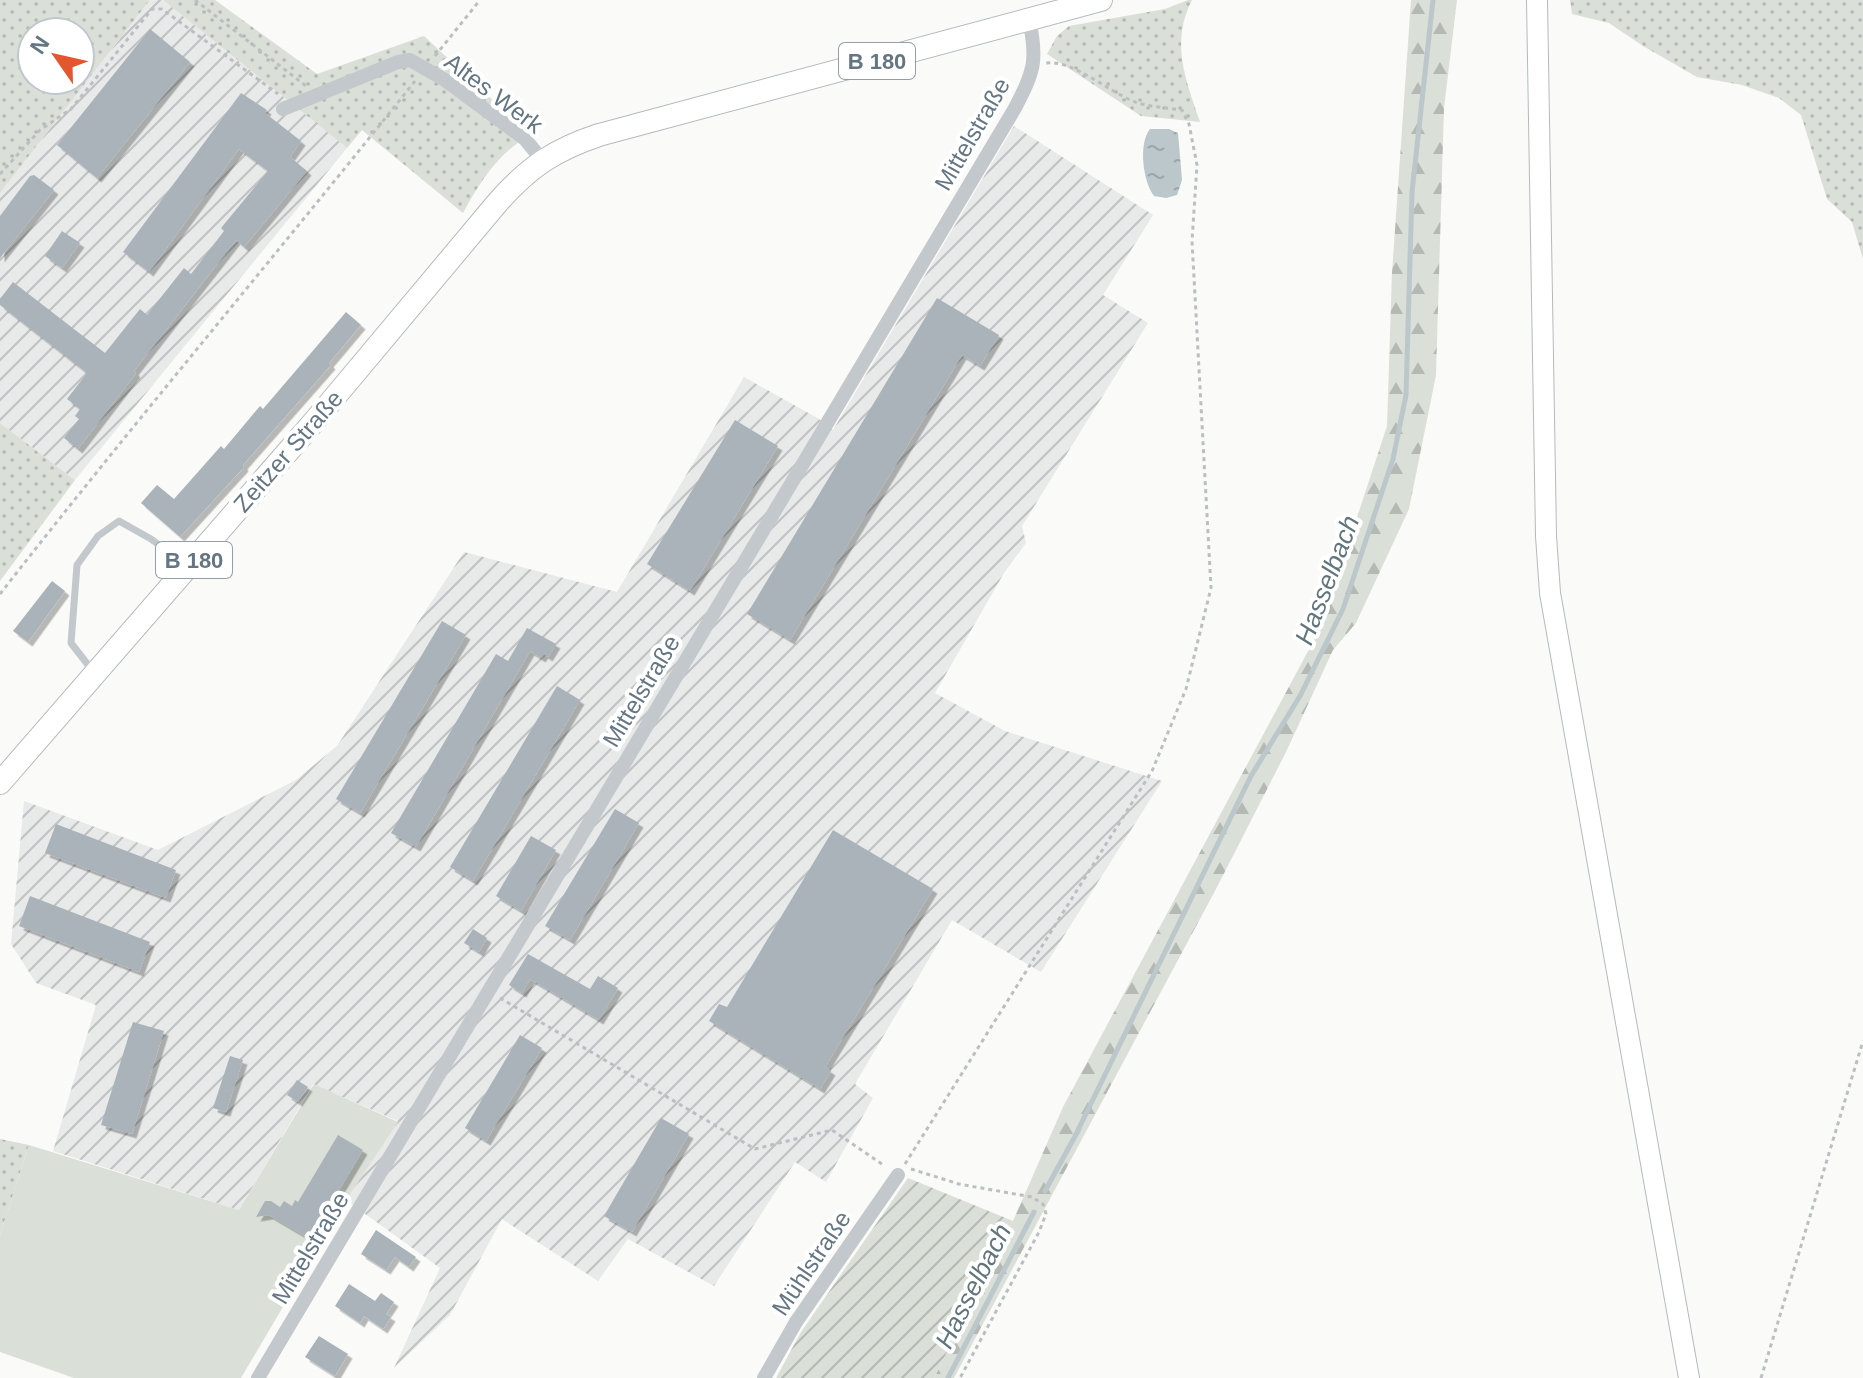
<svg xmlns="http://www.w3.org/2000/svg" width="1863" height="1378" font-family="Arial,sans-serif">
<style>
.industrial{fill:url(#industrial-furrows)}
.grass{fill:url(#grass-dots);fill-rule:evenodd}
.forest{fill:url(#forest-firs)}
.garden{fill:url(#garden-furrows)}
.pitch{fill:#dadfd7}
.water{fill:url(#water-ripples)}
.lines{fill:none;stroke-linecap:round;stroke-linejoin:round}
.stream{stroke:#bbc7cb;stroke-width:5}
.building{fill:#aab3b9;filter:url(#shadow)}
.secondary-casing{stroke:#b3babf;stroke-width:22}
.primary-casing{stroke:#b5babe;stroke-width:24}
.path{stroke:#bbbfc2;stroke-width:3;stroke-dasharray:4 4;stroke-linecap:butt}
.lane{stroke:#c3c8cc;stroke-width:7}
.street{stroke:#c3c8cc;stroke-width:14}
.secondary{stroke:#fff;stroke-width:20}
.primary{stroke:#fff;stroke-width:22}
.labels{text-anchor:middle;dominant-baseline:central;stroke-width:8;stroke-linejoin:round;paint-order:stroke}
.shield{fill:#fff;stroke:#939fa8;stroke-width:2}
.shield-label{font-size:22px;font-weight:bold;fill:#657683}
.street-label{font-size:24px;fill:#657683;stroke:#fff}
.water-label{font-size:26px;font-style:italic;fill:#60757c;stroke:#fff}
</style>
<defs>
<pattern id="industrial-furrows" width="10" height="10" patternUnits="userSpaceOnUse" patternTransform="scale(2)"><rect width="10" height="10" fill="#e8e9e9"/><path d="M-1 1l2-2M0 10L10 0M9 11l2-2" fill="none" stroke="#c0c1c2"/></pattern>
<pattern id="grass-dots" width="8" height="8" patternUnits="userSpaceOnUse" patternTransform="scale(2)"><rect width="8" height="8" fill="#dadfd7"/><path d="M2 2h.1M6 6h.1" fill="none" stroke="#b4b9b4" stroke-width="1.8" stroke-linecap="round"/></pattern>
<pattern id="forest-firs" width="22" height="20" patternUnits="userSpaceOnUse" patternTransform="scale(2)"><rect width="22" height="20" fill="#dadfd7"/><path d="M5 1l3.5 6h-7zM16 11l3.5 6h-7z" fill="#b4b9b4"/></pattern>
<pattern id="garden-furrows" width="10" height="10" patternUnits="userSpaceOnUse" patternTransform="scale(2)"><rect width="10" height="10" fill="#dadfd7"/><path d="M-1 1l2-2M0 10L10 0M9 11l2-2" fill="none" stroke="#b4b9b4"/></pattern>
<pattern id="water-ripples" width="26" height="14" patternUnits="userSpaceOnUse" patternTransform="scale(2)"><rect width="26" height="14" fill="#bbc7cb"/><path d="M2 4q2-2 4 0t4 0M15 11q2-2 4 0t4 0" fill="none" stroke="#9ca6aa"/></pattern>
<filter id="shadow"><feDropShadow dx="4.5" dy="4.5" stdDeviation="0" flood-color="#0004"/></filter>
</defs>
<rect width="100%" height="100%" fill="#fafaf8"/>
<g class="industrial">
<path d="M150 0H163L347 148 75 480 0 423V193Z"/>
<path d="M1014 126 1153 215 1103 295 1148 323 1022 526 1026 543 1004 573 935 693 1005 731 1162 781 1041 972 952 920 855 1084 873 1098 826 1182 795 1162 714 1286 628 1239 598 1281 502 1219 450 1315 394 1368 440 1268 346 1200 398 1121 313 1084 239 1210 53 1151 96 1005 36 983 11 944 24 801 158 850 296 780 337 746 464 552 617 592 744 377 819 419 833 430Z"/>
</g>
<g class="grass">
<path d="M0 0H150L0 193ZM32 32H80V80H32Z"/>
<path d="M163 0H215L317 74 424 36 530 135C498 153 480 182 463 213L362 130 347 148Z"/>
<path d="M1188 0H1192C1170 43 1186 80 1200 122L1141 116 1047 54 1057 36 1069 26 1165 9Z"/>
<path d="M1570 0H1863V259L1852 222 1827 199 1801 115 1779 98 1742 85 1697 77 1643 46 1609 23 1572 14Z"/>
<path d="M0 423 75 480 0 581Z"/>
<path d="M0 1139 29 1145 0 1235Z"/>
</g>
<path class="forest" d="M1411 0H1457L1444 108 1436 375 1409 509 1356 623 1333 650 1286 752 1216 889 954 1378H934L1013 1221 1063 1107 1321 627 1387 426 1392 273Z"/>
<path class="garden" d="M908 1178 1013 1221 934 1378H776L801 1332Z"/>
<path class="pitch" d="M314 1084 398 1122 346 1200 241 1378H74L0 1352V1235L29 1145 239 1210Z"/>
<path class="water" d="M1150 129H1169L1178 133 1182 180 1177 195 1166 198 1154 196C1143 182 1138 144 1150 129Z"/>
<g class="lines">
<g class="stream">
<path d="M1078 1130 1251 776 1300 696 1343 609 1393 459 1406 395 1412 192 1433 0"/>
<path d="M1045 1191 1079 1129"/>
<path d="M948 1378 1034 1212"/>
</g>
</g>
<g class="building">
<path d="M150 29 190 62 97 178 57 145Z"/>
<path d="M241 93 267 110 265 113 301 141 290 157 307 171 244 247 236 240 134 371 136 373 78 449 64 438 79 419 75 416 80 409 67 399 87 373 0 305V299L13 282 105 353 140 309 147 315 184 268 191 274 224 231 221 228 268 171 239 149 149 272 123 252Z"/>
<path d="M34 175 54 190 0 258V216L30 176Z"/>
<path d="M62 231 80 243 62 268 45 256Z"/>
<path d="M937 298 999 335 980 366 962 355 790 640 747 614Z"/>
<path d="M346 312 361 325 329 363 331 365 243 465 244 467 180 537 141 503 157 485 174 499 221 446 224 449 260 406 263 409Z"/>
<path d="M735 420 778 446 690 591 647 564Z"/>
<path d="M52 581 65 591 28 642 13 631Z"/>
<path d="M442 621 466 635 360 813 336 799Z"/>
<path d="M527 628 556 644 548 657 544 654 541 658 530 651 416 847 391 833 496 654 508 661Z"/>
<path d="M557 686 580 700 473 881 450 867Z"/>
<path d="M615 809 639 823 570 940 545 926Z"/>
<path d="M56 824 176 870 166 898 45 853Z"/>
<path d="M833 830 933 889 825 1067 831 1071 820 1089 709 1021 719 1004 727 1007Z"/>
<path d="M531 836 556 850 521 911 496 896Z"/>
<path d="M30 896 150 942 139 972 19 926Z"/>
<path d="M473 929 487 938 479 952 464 943Z"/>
<path d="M528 954 590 989 598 976 618 988 599 1020 530 979 522 993 509 985Z"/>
<path d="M133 1022 164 1031 132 1134 101 1125Z"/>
<path d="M520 1035 542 1048 486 1141 465 1128Z"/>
<path d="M230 1056 243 1060 226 1112 213 1108Z"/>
<path d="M297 1080 308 1087 298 1102 287 1095Z"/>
<path d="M661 1118 689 1134 632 1232 604 1216Z"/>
<path d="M338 1135 363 1150 310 1239 269 1215 256 1217 265 1201H271L280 1207 284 1201 292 1206 295 1200 298 1202Z"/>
<path d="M376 1230 416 1257 409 1267 395 1257 386 1270 361 1254Z"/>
<path d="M349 1284 375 1301 381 1293 394 1302 386 1314 391 1317 383 1329 364 1316 360 1323 335 1306Z"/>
<path d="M319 1336 348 1354 335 1376 305 1357Z"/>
</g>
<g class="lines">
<g class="secondary-casing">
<path id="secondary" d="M1537 0 1546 536 1550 593 1689 1378"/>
</g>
<g class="primary-casing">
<path id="primary" d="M0 783 318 417 498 202C529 167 554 150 599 135L1101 0"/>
</g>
<g class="path">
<path d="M195 0 306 86"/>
<path d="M435 56 480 0"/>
<path d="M0 174 40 130 71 109 152 9H162L278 94"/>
<path d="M0 594C135 421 278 253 415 81"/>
<path d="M500 998 755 1149 832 1130 885 1166"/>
<path d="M905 1164 1152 771 1186 689 1211 588 1192 241 1197 165 1189 124 1182 110C1167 108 1152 107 1138 103 1111 94 1073 59 1046 63"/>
<path d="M911 1169 959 1184 1032 1197 1043 1204 1046 1214 1039 1232 960 1378"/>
<path d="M1761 1378 1863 1041"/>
</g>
<path class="lane" d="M92 670 71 643 77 565 98 536 119 521 151 539 186 565"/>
<g class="street">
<path d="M283 109 398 62 410 60 445 80 525 139 542 160"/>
<path d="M258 1378 1015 108C1034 71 1038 61 1029 19"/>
<path d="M764 1378 796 1322 898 1175"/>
</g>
<use href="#secondary" class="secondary"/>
<use href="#primary" class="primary"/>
</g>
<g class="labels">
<g class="shield">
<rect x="839" y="43" width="76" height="36" rx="6"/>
<rect x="156" y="542" width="76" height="36" rx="6"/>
</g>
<g class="shield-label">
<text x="877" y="61">B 180</text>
<text x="194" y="560">B 180</text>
</g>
<g class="street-label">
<text transform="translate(494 93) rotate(37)">Altes Werk</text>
<text transform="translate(972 134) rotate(-60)">Mittelstraße</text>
<text transform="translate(288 451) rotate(-49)">Zeitzer Straße</text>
<text transform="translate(641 691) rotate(-59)">Mittelstraße</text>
<text transform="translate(310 1248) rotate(-59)">Mittelstraße</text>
<text transform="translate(811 1263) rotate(-56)">Mühlstraße</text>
</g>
<g class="water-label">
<text transform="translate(1327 580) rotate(-69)">Hasselbach</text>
<text transform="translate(973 1286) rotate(-63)">Hasselbach</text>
</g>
</g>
<g transform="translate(56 56) rotate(304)"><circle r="38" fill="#ffffff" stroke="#c1c8cd" stroke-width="2"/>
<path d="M0-6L14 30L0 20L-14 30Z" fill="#e4572e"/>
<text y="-12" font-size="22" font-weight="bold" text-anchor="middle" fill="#657683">N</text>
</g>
</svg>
